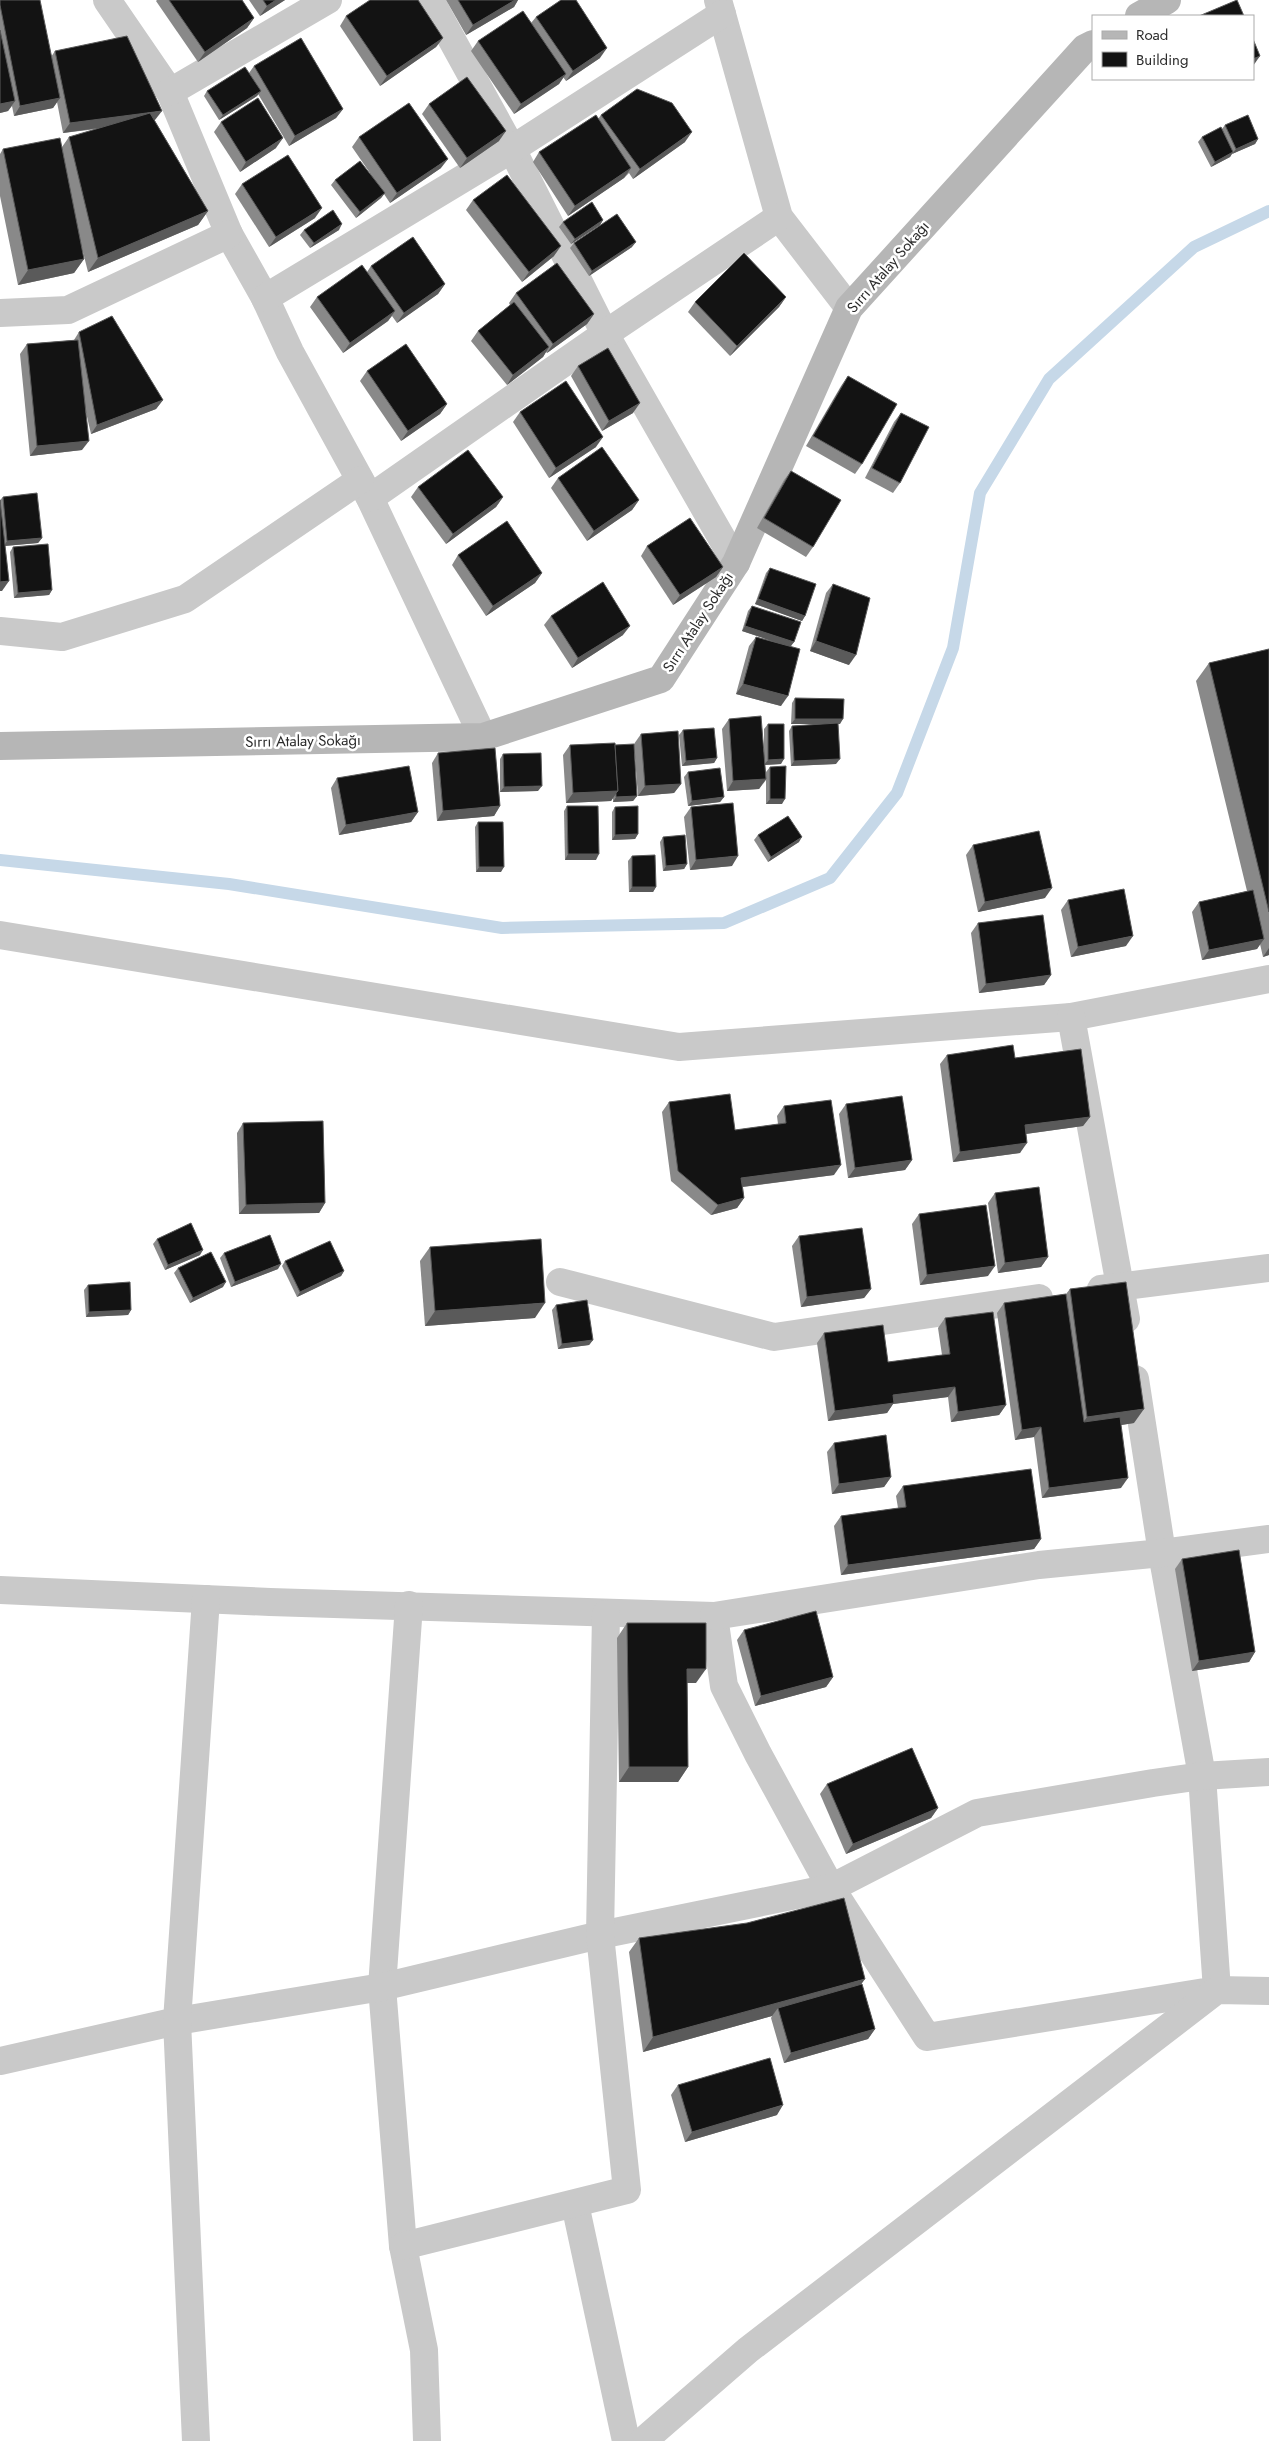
<svg xmlns="http://www.w3.org/2000/svg" width="1269" height="2441" font-family="Jost,sans-serif">
<style>
.lines{fill:none;stroke-linecap:round;stroke-linejoin:round}
.stream{stroke:#c6d8e8;stroke-width:12}
.minor{stroke:#c9c9c9;stroke-width:28}
.tertiary{stroke:#c9c9c9;stroke-width:28}
.secondary{stroke:#b6b6b6;stroke-width:28}
.wall{fill:#898989}
.shaded-wall{fill:#5a5a5a}
.building{fill:#131313;stroke:#5a5a5a}
.labels{text-anchor:middle;dominant-baseline:central;stroke-width:5;stroke-linejoin:round;paint-order:stroke}
.street-label{font-size:15px;fill:#2c2c2c;stroke:#fff}
</style>
<rect width="100%" height="100%" fill="#fff"/>
<g class="lines">
<path class="stream" d="M0 860 229 884 502 928 724 923 830 878 897 793 953 648 980 493 1049 379 1194 247 1269 211"/>
<g class="minor">
<path d="M107 0 170 92 229 234 265 298 290 352 370 498 483 737"/>
<path d="M430 0 512 149 605 334 736 563"/>
<path d="M718 0 779 217 849 308"/>
<path d="M170 92 328 0"/>
<path d="M265 298 512 149 722 14"/>
<path d="M0 313 68 310 229 234"/>
<path d="M370 498 605 334 779 217"/>
<path d="M0 631 62 637 185 599 360 480"/>
<path d="M0 935 679 1047 1071 1017 1269 979"/>
<path d="M1071 1017 1126 1319"/>
<path d="M560 1282 774 1337 1039 1298"/>
<path d="M1101 1289 1269 1268"/>
<path d="M0 1590 270 1602 714 1616 724 1686 758 1754 831 1888 927 2037 1217 1990 1202 1776 1162 1553 1135 1379"/>
<path d="M409 1605 382 1987 403 2246 424 2350 427 2441"/>
<path d="M714 1616 1039 1565 1162 1553 1269 1539"/>
<path d="M0 2061 177 2021 382 1987 600 1935 831 1888 977 1813 1153 1783 1202 1776 1269 1772"/>
<path d="M575 2204 626 2441"/>
<path d="M403 2246 627 2190 600 1935 606 1614"/>
<path d="M196 2441 177 2021 206 1599"/>
</g>
<path class="tertiary" d="M643 2441 748 2350 1217 1990 1269 1991"/>
<g class="secondary">
<path d="M1139 16 1167 0"/>
<path d="M0 746 483 737 661 679 736 563 849 308 1085 48 1093 44"/>
</g>
</g>
<g class="wall">
<path d="M0 0 51 57 55 51 155 121 208 211 198 225 88 272 81 244 84 259 74 273 18 285 0 196V154L3 149 62 147 69 137 97 129 63 133 57 102 53 108 14 116 12 106 8 111 0 113Z"/>
<path d="M157 0H242L254 18 247 28 198 62 156 1Z"/>
<path d="M249 0H285L260 16Z"/>
<path d="M446 0H518L514 7 466 35Z"/>
<path d="M346 16 443 38 436 47 380 86 340 26Z"/>
<path d="M536 17 600 58 566 81 563 77 559 84 514 114 471 51 478 41 531 23Z"/>
<path d="M254 66 343 109 336 118 289 146 258 94 257 96 219 120 204 96 207 91 249 73Z"/>
<path d="M429 104 499 141 460 168 422 114Z"/>
<path d="M601 115 685 142 633 179 629 173 624 178 568 216 533 162 539 152 598 119Z"/>
<path d="M221 122 276 148 240 172 214 132Z"/>
<path d="M1225 125 1258 139 1255 144 1232 154 1230 157 1211 167 1198 142 1202 137 1222 129Z"/>
<path d="M359 137 441 168 390 203 384 194 381 198 356 218 331 185 335 180 370 173 352 147Z"/>
<path d="M242 184 315 218 269 247 235 194Z"/>
<path d="M473 200 554 256 522 282 466 210Z"/>
<path d="M603 220 600 225 571 244 559 227 563 222Z"/>
<path d="M304 230H339L310 248 300 235Z"/>
<path d="M574 243 632 247 589 276 570 248Z"/>
<path d="M371 266 445 284 438 294 397 323 392 316 388 321 343 353 310 307 317 297 367 272Z"/>
<path d="M516 293 594 314 587 324 547 353 546 352 543 357 507 385 471 341 478 331 510 305 509 303Z"/>
<path d="M786 297 779 307 730 356 688 312 695 302Z"/>
<path d="M79 332 163 400 156 409 91 434 85 408 82 450 30 456 20 354 27 344 74 340Z"/>
<path d="M578 366 633 413 602 431 571 376Z"/>
<path d="M367 371 447 404 440 414 401 441 360 381Z"/>
<path d="M848 376 862 464 855 474 806 446 841 386Z"/>
<path d="M520 412 596 447 549 478 513 422Z"/>
<path d="M901 413 900 483 893 493 865 478 894 422Z"/>
<path d="M791 471 813 547 806 557 757 528 784 480Z"/>
<path d="M558 478 639 500 632 510 587 541 551 488Z"/>
<path d="M418 487 503 497 496 507 446 544 411 497Z"/>
<path d="M3 497 42 538 38 543 5 546 2 591 0 500Z"/>
<path d="M647 546 723 567 716 577 673 605 641 556Z"/>
<path d="M13 547 52 590 49 595 14 598 10 552Z"/>
<path d="M458 555 542 573 535 583 486 616 452 565Z"/>
<path d="M770 568 805 616 802 621 755 604 766 573Z"/>
<path d="M833 584 849 665 810 651 826 593Z"/>
<path d="M752 606 794 642 791 646 781 706 736 694 749 646 756 637 769 640 742 631 748 611Z"/>
<path d="M551 616 623 635 572 668 544 625Z"/>
<path d="M1269 649V955L1263 957 1260 944 1257 949 1202 960 1192 912 1199 902 1247 891 1196 681 1209 663Z"/>
<path d="M795 698 840 724H838L836 764 791 766 789 731 792 726 817 724H791L792 703Z"/>
<path d="M729 719 764 753V729L768 724 781 764 765 765 766 778V772L770 767 782 804H766V780L759 789 727 791 722 729Z"/>
<path d="M683 730 717 758 714 763 682 766 679 735Z"/>
<path d="M641 734 681 784 674 793 638 796 634 744Z"/>
<path d="M570 745H615L637 796 633 801 613 802V798L611 801 566 803 563 755Z"/>
<path d="M438 753 500 806 494 816 437 821 432 763Z"/>
<path d="M503 754 538 791 500 792V759Z"/>
<path d="M688 772 724 797 720 802 688 806 684 777Z"/>
<path d="M337 778 418 812 411 822 339 835 331 788Z"/>
<path d="M567 806 596 860H565L564 811Z"/>
<path d="M615 807 638 834 635 839 612 840V812Z"/>
<path d="M691 807 732 866 690 870 684 817Z"/>
<path d="M478 822 501 872H476L475 827Z"/>
<path d="M758 835 799 842 768 862 754 840Z"/>
<path d="M663 837 687 864 684 869 663 871 660 842Z"/>
<path d="M973 845 1045 898 978 912 966 855Z"/>
<path d="M632 856 656 887 653 892H629L628 861Z"/>
<path d="M1068 900 1126 946 1071 957 1061 910Z"/>
<path d="M978 923 1051 975 1044 985 979 993 971 933Z"/>
<path d="M947 1055 1015 1058 1090 1117 1083 1126 1026 1134 1020 1153 953 1162 940 1064Z"/>
<path d="M669 1102 735 1130 778 1124 777 1116 784 1106 834 1175 743 1187 744 1198 737 1208 711 1215 671 1181 662 1112Z"/>
<path d="M846 1104 912 1160 905 1170 848 1178 839 1114Z"/>
<path d="M243 1123 325 1203 319 1213 239 1214 237 1133Z"/>
<path d="M995 1193 1048 1257 1041 1267 998 1273 988 1203Z"/>
<path d="M919 1214 988 1276 920 1285 912 1224Z"/>
<path d="M799 1236 871 1289 864 1298 801 1307 792 1246Z"/>
<path d="M157 1239 200 1255 165 1270 153 1244Z"/>
<path d="M430 1247 535 1318 425 1326 420 1261Z"/>
<path d="M224 1253 278 1269 231 1287 220 1258Z"/>
<path d="M285 1261 344 1271 341 1276 297 1297 282 1266Z"/>
<path d="M178 1268 223 1287 190 1303 174 1273Z"/>
<path d="M88 1285 131 1310 128 1315 86 1317 84 1290Z"/>
<path d="M1070 1289 1134 1423 1121 1425V1488L1042 1498 1034 1437 1015 1440 997 1313 1004 1303 1066 1294Z"/>
<path d="M556 1305 593 1340 589 1345 558 1349 552 1310Z"/>
<path d="M945 1318 1006 1405 999 1415 951 1422 948 1397 893 1404 887 1413 828 1421 817 1343 824 1333 888 1362 942 1355 938 1328Z"/>
<path d="M834 1443 891 1477 884 1487 832 1494 827 1452Z"/>
<path d="M903 1486 1041 1539 1034 1549 841 1575 834 1526 841 1516 898 1508 896 1496Z"/>
<path d="M1182 1559 1255 1652 1249 1662 1192 1671 1175 1569Z"/>
<path d="M627 1623 696 1683H687L688 1767 678 1782H619L617 1638Z"/>
<path d="M744 1630 833 1677 826 1687 755 1706 737 1640Z"/>
<path d="M827 1784 938 1808 931 1818 846 1854 820 1794Z"/>
<path d="M639 1938 862 1984 875 2029 868 2039 784 2063 771 2018 772 2016 643 2052 629 1952Z"/>
<path d="M678 2085 777 2115 685 2142 671 2095Z"/>
</g>
<g class="shaded-wall">
<path d="M276 0H285L260 16 267 6Z"/>
<path d="M515 0H518L514 7 466 35 473 25Z"/>
<path d="M254 18 247 28 198 62 205 52Z"/>
<path d="M443 38 436 47 380 86 387 76Z"/>
<path d="M607 48 600 58 566 81 573 71Z"/>
<path d="M1260 56 1253 66V59Z"/>
<path d="M566 74 559 84 514 114 521 104Z"/>
<path d="M261 91 257 96 219 120 223 115Z"/>
<path d="M60 98 53 108 14 116 20 106Z"/>
<path d="M15 101 8 111 0 113V104Z"/>
<path d="M343 109 336 118 289 146 295 136Z"/>
<path d="M162 111 155 120 63 133 70 123Z"/>
<path d="M506 131 499 141 460 168 467 158Z"/>
<path d="M692 132 685 142 633 179 640 169Z"/>
<path d="M283 138 276 148 240 172 246 162Z"/>
<path d="M1258 139 1255 144 1232 154 1236 149Z"/>
<path d="M1233 152 1230 157 1211 167 1215 162Z"/>
<path d="M448 159 441 168 390 203 397 193Z"/>
<path d="M631 168 624 178 568 216 575 206Z"/>
<path d="M385 193 381 198 356 218 360 212Z"/>
<path d="M322 208 315 218 269 247 276 237Z"/>
<path d="M208 211 198 225 88 272 98 258Z"/>
<path d="M603 220 600 225 571 244 575 239Z"/>
<path d="M342 224 339 230 310 248 314 243Z"/>
<path d="M636 242 632 247 589 276 592 271Z"/>
<path d="M561 246 554 256 522 282 529 272Z"/>
<path d="M84 259 74 273 18 285 28 270Z"/>
<path d="M445 284 438 294 397 323 404 313Z"/>
<path d="M786 297 779 307 730 356 737 346Z"/>
<path d="M395 311 388 321 343 353 350 343Z"/>
<path d="M594 314 587 324 547 353 553 344Z"/>
<path d="M549 347 543 357 507 385 513 375Z"/>
<path d="M163 400 156 409 91 434 97 425Z"/>
<path d="M640 403 633 413 602 431 609 421Z"/>
<path d="M447 404 440 414 401 441 408 431Z"/>
<path d="M603 437 596 447 549 478 556 468Z"/>
<path d="M89 441 82 450 30 456 37 446Z"/>
<path d="M503 497 496 507 446 544 453 534Z"/>
<path d="M639 500 632 510 587 541 594 531Z"/>
<path d="M42 538 38 543 4 546 7 541Z"/>
<path d="M723 567 716 577 673 605 680 595Z"/>
<path d="M542 573 535 583 486 616 493 606Z"/>
<path d="M9 581 2 591H0V582Z"/>
<path d="M52 590 49 595 14 598 18 593Z"/>
<path d="M758 599 805 616 802 621 755 604Z"/>
<path d="M630 626 623 635 572 668 578 658Z"/>
<path d="M745 626 794 642 790 647 742 631Z"/>
<path d="M816 641 856 655 849 665 810 651Z"/>
<path d="M743 684 788 696 781 706 736 694Z"/>
<path d="M795 719H843L840 724H791Z"/>
<path d="M717 758 714 763 682 766 686 761Z"/>
<path d="M784 759 781 764 764 765 768 760Z"/>
<path d="M840 759 836 764 791 766 794 761Z"/>
<path d="M766 779 759 789 727 791 733 781Z"/>
<path d="M681 784 674 793 638 796 645 786Z"/>
<path d="M542 786 538 791 500 792 504 787Z"/>
<path d="M618 791 611 801 566 803 573 793Z"/>
<path d="M637 796 633 801 613 802 616 797Z"/>
<path d="M724 797 720 802 688 806 692 801Z"/>
<path d="M770 799H785L782 804H766Z"/>
<path d="M500 806 494 816 437 821 443 811Z"/>
<path d="M418 812 411 822 339 835 346 825Z"/>
<path d="M638 834 635 839 612 840 615 835Z"/>
<path d="M802 837 799 842 768 862 771 857Z"/>
<path d="M568 854H599L596 860H565Z"/>
<path d="M738 856 732 866 690 870 696 860Z"/>
<path d="M687 864 684 869 663 871 666 866Z"/>
<path d="M479 867H504L501 872H476Z"/>
<path d="M632 887H656L653 892H629Z"/>
<path d="M1052 888 1045 898 978 912 985 902Z"/>
<path d="M1133 936 1126 946 1071 957 1078 947Z"/>
<path d="M1264 939 1257 949 1202 960 1209 950Z"/>
<path d="M1269 948V955L1263 957Z"/>
<path d="M1051 975 1044 985 979 993 986 984Z"/>
<path d="M1090 1117 1083 1126 1018 1135 1025 1125Z"/>
<path d="M1027 1143 1020 1153 953 1162 960 1152Z"/>
<path d="M912 1160 905 1170 848 1178 855 1168Z"/>
<path d="M841 1165 834 1175 734 1188 741 1178Z"/>
<path d="M744 1198 737 1208 711 1215 718 1205Z"/>
<path d="M325 1203 319 1213 239 1214 246 1205Z"/>
<path d="M203 1250 200 1255 165 1270 168 1265Z"/>
<path d="M1048 1257 1041 1267 998 1273 1005 1263Z"/>
<path d="M281 1264 278 1269 231 1287 235 1282Z"/>
<path d="M995 1266 988 1276 920 1285 927 1275Z"/>
<path d="M344 1271 341 1276 297 1297 300 1292Z"/>
<path d="M226 1282 223 1287 190 1303 193 1298Z"/>
<path d="M871 1289 864 1298 801 1307 807 1297Z"/>
<path d="M545 1303 535 1318 425 1326 435 1311Z"/>
<path d="M131 1310 128 1315 86 1317 89 1312Z"/>
<path d="M593 1340 589 1345 558 1349 562 1344Z"/>
<path d="M955 1387 948 1397 893 1404 887 1413 828 1421 835 1411 893 1395Z"/>
<path d="M1006 1405 999 1415 951 1422 958 1412Z"/>
<path d="M1144 1409 1134 1423 1077 1432 1087 1417Z"/>
<path d="M1041 1427 1034 1437 1015 1440 1022 1430Z"/>
<path d="M891 1477 884 1487 832 1494 839 1484Z"/>
<path d="M1128 1478 1121 1488 1042 1498 1049 1488Z"/>
<path d="M1041 1539 1034 1549 841 1575 848 1565Z"/>
<path d="M1255 1652 1249 1662 1192 1671 1199 1661Z"/>
<path d="M687 1669H706L696 1683H677Z"/>
<path d="M833 1677 826 1687 755 1706 761 1696Z"/>
<path d="M629 1767H688L678 1782H619Z"/>
<path d="M938 1808 931 1818 846 1854 853 1844Z"/>
<path d="M865 1979 855 1993 778 2008 772 2016 643 2052 653 2037Z"/>
<path d="M875 2029 868 2039 784 2063 791 2053Z"/>
<path d="M783 2105 777 2115 685 2142 692 2132Z"/>
</g>
<g class="building">
<path d="M0 0H40L60 98 20 106 0 5Z"/>
<path d="M169 0H242L254 18 205 52Z"/>
<path d="M263 0H276L267 6Z"/>
<path d="M370 0H418L443 38 387 76 346 16Z"/>
<path d="M458 0H515L473 25Z"/>
<path d="M561 0H576L607 48 573 71 536 17Z"/>
<path d="M1237 0 1244 16H1199Z"/>
<path d="M523 11 566 74 521 104 478 41Z"/>
<path d="M0 30 15 101 0 104Z"/>
<path d="M127 36 162 111 70 123 55 51Z"/>
<path d="M301 38 343 109 295 136 254 66Z"/>
<path d="M1253 39 1260 56 1253 59Z"/>
<path d="M245 67 261 91 223 115 207 91Z"/>
<path d="M467 77 506 131 467 158 429 104Z"/>
<path d="M637 89 672 103 692 132 640 169 601 115Z"/>
<path d="M258 98 283 138 246 162 221 122Z"/>
<path d="M409 103 448 159 397 193 359 137Z"/>
<path d="M150 113 208 211 98 258 69 137Z"/>
<path d="M596 115 631 168 575 206 539 152Z"/>
<path d="M1248 115 1258 139 1236 149 1225 125Z"/>
<path d="M1221 127 1233 152 1215 162 1202 137Z"/>
<path d="M60 138 84 259 28 270 3 149Z"/>
<path d="M288 155 322 208 276 237 242 184Z"/>
<path d="M360 161 385 193 360 212 335 180Z"/>
<path d="M507 175 561 246 529 272 473 200Z"/>
<path d="M592 202 603 220 575 239 563 222Z"/>
<path d="M333 210 342 224 314 243 304 230Z"/>
<path d="M617 214 636 242 592 271 574 243Z"/>
<path d="M413 237 445 284 404 313 371 266Z"/>
<path d="M744 253 786 297 737 346 695 302Z"/>
<path d="M557 263 594 314 553 344 516 293Z"/>
<path d="M362 265 395 311 350 343 317 297Z"/>
<path d="M514 302 549 347 513 375 478 331Z"/>
<path d="M112 316 163 400 97 425 79 332Z"/>
<path d="M78 340 89 441 37 446 27 344Z"/>
<path d="M406 344 447 404 408 431 367 371Z"/>
<path d="M608 348 640 403 609 421 578 366Z"/>
<path d="M848 376 897 404 862 464 813 436Z"/>
<path d="M566 381 603 437 556 468 520 412Z"/>
<path d="M901 413 929 427 900 483 872 468Z"/>
<path d="M602 447 639 500 594 531 558 478Z"/>
<path d="M468 450 503 497 453 534 418 487Z"/>
<path d="M791 471 841 500 813 547 764 518Z"/>
<path d="M37 493 42 538 7 541 3 497Z"/>
<path d="M0 500 9 581 0 582Z"/>
<path d="M690 518 723 567 680 595 647 546Z"/>
<path d="M507 521 542 573 493 606 458 555Z"/>
<path d="M48 544 52 590 18 593 13 547Z"/>
<path d="M770 568 816 584 805 616 758 599Z"/>
<path d="M603 582 630 626 578 658 551 616Z"/>
<path d="M833 584 870 598 856 655 816 641Z"/>
<path d="M752 606 801 622 794 642 745 626Z"/>
<path d="M756 637 800 649 788 696 743 684Z"/>
<path d="M1269 649V912L1209 663Z"/>
<path d="M795 698 844 699 843 719H795Z"/>
<path d="M761 716 766 779 733 781 729 719Z"/>
<path d="M838 723 840 759 794 761 792 726Z"/>
<path d="M768 724H784V759L768 760Z"/>
<path d="M714 728 717 758 686 761 683 730Z"/>
<path d="M678 731 681 784 645 786 641 734Z"/>
<path d="M615 743 618 791 573 793 570 745Z"/>
<path d="M634 744 637 796 616 797V793L618 791 615 745Z"/>
<path d="M495 748 500 806 443 811 438 753Z"/>
<path d="M541 753 542 786 504 787 503 754Z"/>
<path d="M409 766 418 812 346 825 337 778Z"/>
<path d="M786 766 785 799H770V767Z"/>
<path d="M720 768 724 797 692 801 688 772Z"/>
<path d="M733 803 738 856 696 860 691 807Z"/>
<path d="M567 806H598L599 854H568Z"/>
<path d="M638 806V834L615 835V807Z"/>
<path d="M788 816 802 837 771 857 758 835Z"/>
<path d="M478 822H503L504 867H479Z"/>
<path d="M1039 831 1052 888 985 902 973 845Z"/>
<path d="M685 835 687 864 666 866 663 837Z"/>
<path d="M655 855 656 887H632V856Z"/>
<path d="M1124 889 1133 936 1078 947 1068 900Z"/>
<path d="M1253 890 1264 939 1209 950 1199 902Z"/>
<path d="M1043 915 1051 975 986 984 978 923Z"/>
<path d="M1013 1045 1015 1058 1081 1049 1090 1117 1025 1125 1027 1143 960 1152 947 1055Z"/>
<path d="M730 1094 735 1130 786 1123 784 1106 831 1100 841 1165 741 1178 744 1198 718 1205 678 1171 669 1102Z"/>
<path d="M902 1096 912 1160 855 1168 846 1104Z"/>
<path d="M323 1121 325 1203 246 1205 243 1123Z"/>
<path d="M1039 1187 1048 1257 1005 1263 995 1193Z"/>
<path d="M986 1205 995 1266 927 1275 919 1214Z"/>
<path d="M191 1223 203 1250 168 1265 157 1239Z"/>
<path d="M862 1228 871 1289 807 1297 799 1236Z"/>
<path d="M270 1235 281 1264 235 1282 224 1253Z"/>
<path d="M541 1239 545 1303 435 1311 430 1247Z"/>
<path d="M330 1241 344 1271 300 1292 285 1261Z"/>
<path d="M211 1252 226 1282 193 1298 178 1268Z"/>
<path d="M130 1282 131 1310 89 1312 88 1285Z"/>
<path d="M1126 1282 1144 1409 1087 1417 1070 1289Z"/>
<path d="M1066 1294 1084 1422 1120 1417 1128 1478 1049 1488 1041 1427 1022 1430 1004 1303Z"/>
<path d="M587 1300 593 1340 562 1344 556 1305Z"/>
<path d="M993 1312 1006 1405 958 1412 955 1387 893 1395 894 1403 835 1411 824 1333 883 1325 888 1362 950 1354 945 1318Z"/>
<path d="M886 1435 891 1477 839 1484 834 1443Z"/>
<path d="M1031 1469 1041 1539 848 1565 841 1516 906 1507 903 1486Z"/>
<path d="M1239 1550 1255 1652 1199 1661 1182 1559Z"/>
<path d="M816 1611 833 1677 761 1696 744 1630Z"/>
<path d="M627 1623H706V1669H687L688 1767H629Z"/>
<path d="M912 1748 938 1808 853 1844 827 1784Z"/>
<path d="M844 1898 865 1979 653 2037 639 1938 747 1923Z"/>
<path d="M862 1984 875 2029 791 2053 778 2008Z"/>
<path d="M770 2058 783 2105 692 2132 678 2085Z"/>
</g>
<g class="labels">
<g class="street-label">
<text transform="translate(888 267) rotate(-49)">Sırrı Atalay Sokağı</text>
<text transform="translate(698 622) rotate(-57)">Sırrı Atalay Sokağı</text>
<text transform="translate(303 741) rotate(-1)">Sırrı Atalay Sokağı</text>
</g>
</g>
<rect x="1092" y="15" width="162" height="65" fill="#ffffff" stroke="#ababab"/>
<rect x="1102" y="31" width="25" height="8" fill="#b6b6b6" stroke="#ababab"/>
<text x="1136" y="40" font-size="15" fill="#2c2c2c">Road</text>
<rect x="1102" y="52" width="25" height="15" fill="#131313" stroke="#ababab"/>
<text x="1136" y="65" font-size="15" fill="#2c2c2c">Building</text>
</svg>
